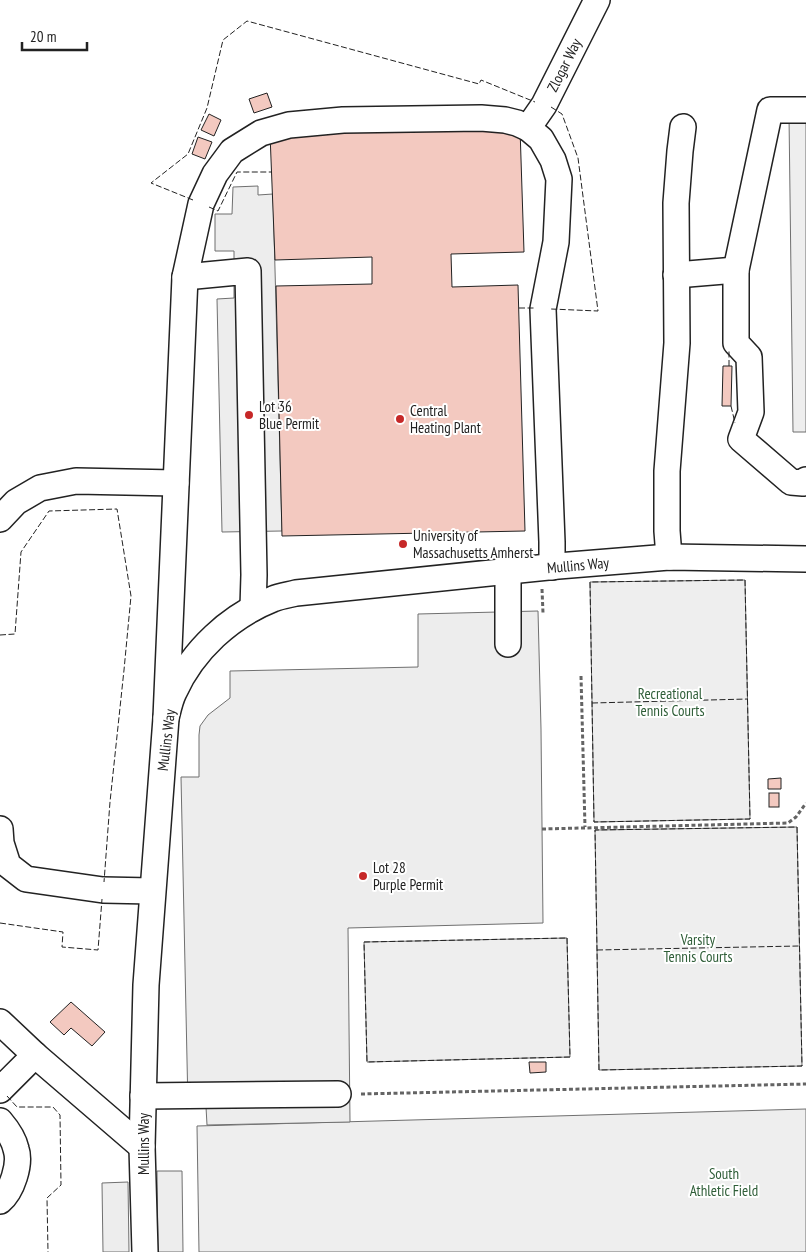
<svg xmlns="http://www.w3.org/2000/svg" width="806" height="1252" font-family="'PT Sans Narrow',sans-serif">
<style>
.green{fill:#eee;stroke:#6f6f6f}
.parking{fill:#ededed;stroke:#6f6f6f}
.building{fill:#f3c9c0;stroke:#222}
.lines{fill:none;stroke-linecap:round;stroke-linejoin:round}
.minor-casing{stroke:#222;stroke-width:28}
.path{stroke:#646464;stroke-width:3;stroke-dasharray:4 2.5;stroke-linecap:butt}
.minor{stroke:#fff;stroke-width:25}
.fence{stroke:#222;stroke-width:1;stroke-dasharray:6 2.5;stroke-linecap:butt}
.poi-dot{fill:#c62828;stroke:#fff;stroke-width:2}
.labels{text-anchor:middle;dominant-baseline:central;stroke-width:4;stroke-linejoin:round;paint-order:stroke}
.street-label{font-size:15px;fill:#222;stroke:#fff}
.poi-label{font-size:15px;fill:#222;stroke:#fff;text-anchor:start}
.park-label{font-size:15px;fill:#2f5e38;stroke:#fff}
</style>
<rect width="100%" height="100%" fill="#fff"/>
<g class="green">
<path d="M789 116H806V432H793Z"/>
<path d="M745 580 750 819 594 822 590 582Z"/>
<path d="M797 827 802 1066 599 1070 595 830Z"/>
<path d="M567 938 570 1057 367 1062 364 942Z"/>
<path d="M806 1109V1252H199L197 1126Z"/>
</g>
<g class="parking">
<path d="M258 186V195L273 194 282 531 222 532 217 299 234 298V251H215V214H232L233 187Z"/>
<path d="M538 611 541 729 543 923 348 928 350 1122 207 1125 206 1107H188L181 777H199V735L200 726 208 715 230 698V671L418 667V614Z"/>
<path d="M157 1171H182L183 1252H158Z"/>
<path d="M128 1182 129 1252H103L102 1183Z"/>
</g>
<g class="building">
<path d="M267 93 272 107 254 113 249 99Z"/>
<path d="M209 114 221 120 214 136 201 130Z"/>
<path d="M520 128 524 252 451 254 452 287 518 285 525 531 282 536 276 286 372 284V257L275 260 270 134Z"/>
<path d="M198 137 212 142 205 159 192 154Z"/>
<path d="M723 366H732L731 406H722Z"/>
<path d="M781 778V789H768V779Z"/>
<rect x="769" y="793" width="10" height="14"/>
<path d="M71 1002 105 1032 92 1046 71 1028 64 1035 50 1022Z"/>
<path d="M529 1062H546V1072L530 1073Z"/>
</g>
<g class="lines">
<g class="minor-casing">
<g id="minor">
<path d="M806 110H770L736 270V343L749 357 751 412 741 439 791 482 803 483 806 480"/>
<path d="M528 128 544 105 597 0"/>
<path d="M676 275 736 270"/>
<path d="M185 277 248 271 254 575 253 608"/>
<path d="M0 519 16 502 40 488 76 481 176 483"/>
<path d="M669 557 667 531V471L677 343 676 203 680 151 683 127"/>
<path d="M508 644V572"/>
<path d="M166 718 185 277 201 204 215 174 232 151 261 133 289 125 343 120 481 118 505 120 517 123 528 128 541 139 553 160 559 179 556 242 543 309 552 542V567"/>
<path d="M0 829 1 843 8 865 26 879 103 890 152 891"/>
<path d="M0 1022 35 1055 142 1147"/>
<path d="M0 1090 35 1055"/>
<path d="M143 1096 338 1094"/>
<path d="M0 1121C6 1128 14 1140 16 1149 21 1164 12 1191 0 1201"/>
<path d="M145 1252 142 1147 146 985 166 718C168 710 170 700 174 692 193 650 230 616 273 599 280 596 288 595 296 593L558 566 669 557 806 559"/>
</g>
</g>
<g class="path">
<path d="M542 589 543 613"/>
<path d="M581 676 585 827"/>
<path d="M542 829 788 823 796 817 806 803"/>
<path d="M361 1094 806 1084"/>
</g>
<use href="#minor" class="minor"/>
<g class="fence">
<path d="M551 107 562 114 578 158 598 311 551 309"/>
<path d="M193 200 151 183 188 154 207 108 223 40 247 21 479 84 481 80 535 102"/>
<path d="M209 207 218 211 237 172H272"/>
<path d="M519 308H534"/>
<path d="M729 366V351"/>
<path d="M731 406 735 423"/>
<path d="M745 580 750 819 594 822 590 582Z"/>
<path d="M0 635 15 634 21 552 49 511 117 509 131 596 124 670 110 802 104 882"/>
<path d="M592 703 748 699"/>
<path d="M797 827 802 1066 599 1070 595 830Z"/>
<path d="M0 923 63 932 62 947 98 950 102 899"/>
<path d="M567 938 570 1057 367 1062 364 942Z"/>
<path d="M597 950 799 946"/>
<path d="M7 1096 17 1107H53L60 1115 61 1185 47 1198 48 1252"/>
</g>
</g>
<g class="poi-dot">
<circle cx="249" cy="415" r="5"/>
<circle cx="400" cy="419" r="5"/>
<circle cx="403" cy="544" r="5"/>
<circle cx="363" cy="876" r="5"/>
</g>
<g class="labels">
<g class="street-label">
<text transform="translate(564 65) rotate(-63)">Zlogar Way</text>
<text transform="translate(578 565) rotate(-5)">Mullins Way</text>
<text transform="translate(166 740) rotate(-83)">Mullins Way</text>
<text transform="translate(143 1144) rotate(-90)">Mullins Way</text>
</g>
<g class="poi-label">
<text x="259" y="406">Lot 36<tspan x="259" dy="17">Blue Permit</tspan></text>
<text x="410" y="410">Central<tspan x="410" dy="17">Heating Plant</tspan></text>
<text x="413" y="535">University of<tspan x="413" dy="17">Massachusetts Amherst</tspan></text>
<text x="373" y="867">Lot 28<tspan x="373" dy="17">Purple Permit</tspan></text>
</g>
<g class="park-label">
<text x="670" y="693">Recreational<tspan x="670" dy="17">Tennis Courts</tspan></text>
<text x="698" y="939">Varsity<tspan x="698" dy="17">Tennis Courts</tspan></text>
<text x="724" y="1173">South<tspan x="724" dy="17">Athletic Field</tspan></text>
</g>
</g>
<path d="M22 42v8h65v-8" fill="none" stroke="#222222" stroke-width="2.5"/>
<text x="30" y="42" font-size="15" fill="#222222" stroke="#ffffff" stroke-width="4" paint-order="stroke">20 m</text>
</svg>
